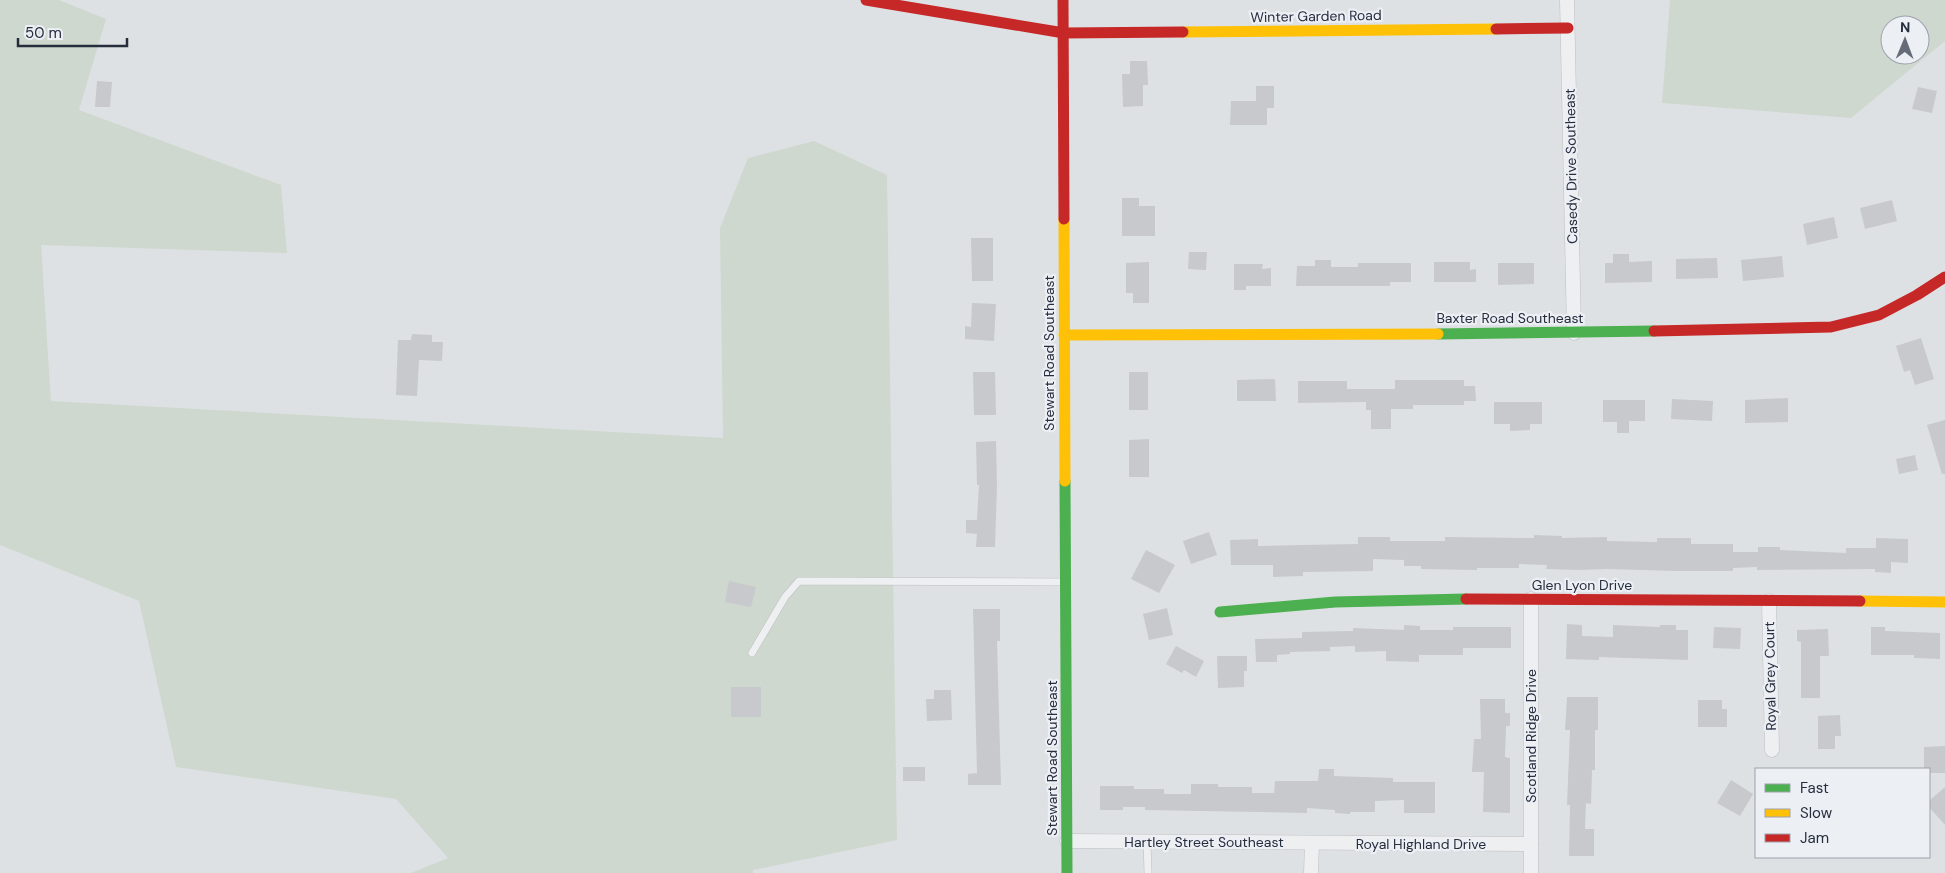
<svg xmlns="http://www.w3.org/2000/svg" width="1945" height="873" font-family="'DM Sans',sans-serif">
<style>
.green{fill:#ced8cf;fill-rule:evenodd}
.building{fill:#c7c9cc}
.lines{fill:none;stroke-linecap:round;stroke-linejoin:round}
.lane-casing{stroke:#bdbfc2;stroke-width:8}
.street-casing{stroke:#bdbfc2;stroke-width:15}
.lane{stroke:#eeeff1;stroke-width:7}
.street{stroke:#eeeff1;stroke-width:14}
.fast{stroke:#4caf50;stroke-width:11}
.slow{stroke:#ffc107;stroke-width:11}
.jam{stroke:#c62828;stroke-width:11}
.labels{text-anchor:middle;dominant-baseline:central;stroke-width:4.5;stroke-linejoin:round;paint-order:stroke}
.street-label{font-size:14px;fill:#262d3d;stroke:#eceff4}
</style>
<rect width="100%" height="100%" fill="#dee1e4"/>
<g class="green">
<path d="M0 0H59L106 19 79 110 281 185 287 253 41 245 51 401 723 438 720 228 748 158 814 141 887 175 897 840 753 870V873H411L448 858 396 799 176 767 139 601 0 545Z"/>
<path d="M1670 0H1945V41L1851 118 1662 103ZM1890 25H1920V55H1890Z"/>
</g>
<g class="building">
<path d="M1130 61H1147L1148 85H1143V106L1123 107 1122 74H1130Z"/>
<path d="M97 81 112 82 110 107H95Z"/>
<path d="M1256 86H1274V108H1267V125H1230L1231 101H1256Z"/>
<path d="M1918 87 1937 91 1932 113 1912 109Z"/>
<path d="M1122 198H1139V206H1155V236H1122Z"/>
<path d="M1892 200 1897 221 1865 229 1860 208Z"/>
<path d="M1834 217 1838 238 1807 245 1803 224Z"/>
<path d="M971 238H993V281H972Z"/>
<path d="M1189 252H1207L1206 270 1188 269Z"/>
<path d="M1613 254H1629V262L1652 261V282L1605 283V263H1613Z"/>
<path d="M1782 256 1784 277 1743 281 1741 260Z"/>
<path d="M1717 258 1718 278 1676 279V259Z"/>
<path d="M1315 260H1331V267H1358V263H1411V282H1390V286H1296L1297 266H1315Z"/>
<path d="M1149 262V303H1133V293H1126V263Z"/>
<path d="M1434 262H1470V270L1476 269V282H1434Z"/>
<path d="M1498 263H1534V284L1498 285Z"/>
<path d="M1234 264H1263L1262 269 1271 268V286H1246V290H1234Z"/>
<path d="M972 303 996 304 994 341 965 339V326L971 327Z"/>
<path d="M412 334 432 335V342H443L442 361 419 360 417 396 396 395 398 340H411Z"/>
<path d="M1921 338 1934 379 1915 385 1910 370 1904 372 1896 346Z"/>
<path d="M973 372H995L996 415H974Z"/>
<rect x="1129" y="372" width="19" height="38"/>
<path d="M1275 379 1276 401H1237V380Z"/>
<path d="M1395 380H1464V386H1475L1476 401H1464V405H1413V409H1391V429H1371V410H1366V402L1298 403V381H1347V389H1395Z"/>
<path d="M1788 398V422L1745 423V400Z"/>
<path d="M1672 399 1713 401 1712 421 1671 419Z"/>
<path d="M1603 400H1645V421H1629V433H1617V422H1603Z"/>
<path d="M1494 402H1542V424H1530V430L1510 431V424H1494Z"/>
<path d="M1945 420V474H1942L1927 425Z"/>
<path d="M1149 439V477H1129V440Z"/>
<path d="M996 441 997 486 995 547H976L977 534 966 533V520H977L979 485H977L976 442Z"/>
<path d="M1915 455 1918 470 1899 474 1896 459Z"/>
<path d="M1209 532 1217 555 1191 564 1183 541Z"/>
<path d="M1534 535 1562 536V538L1607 537V541L1657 542V538H1691V544H1733V552H1758V547H1780V550L1846 553V548H1876V538L1908 539V563L1891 562V573L1875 572V569L1757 570V567L1733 568V571H1677L1607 569 1579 570 1546 569 1547 565 1519 564V568H1477V570L1421 569V566H1404V560L1373 559V571L1303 572V576L1273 577V565H1231L1230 540 1258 539V546L1302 545 1358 544V537H1390V541H1445V537L1534 538Z"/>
<path d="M1146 550 1175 565 1159 593 1131 579Z"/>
<path d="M729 581 756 587 751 607 725 602Z"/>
<path d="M1167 608 1173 635 1149 640 1143 614Z"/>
<path d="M973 609H1000V641H997L1001 785H968V774L977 773Z"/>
<path d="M1567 624 1582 625V636L1613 637V625L1660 627V625H1676V630H1688V660L1599 657V660L1566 659Z"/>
<path d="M1404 625 1420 626V630H1453V627H1511V648H1463V655H1419V662L1386 661V651L1355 652V646L1330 647V651L1290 652V654L1277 655V662H1256L1255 639 1302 638V632L1353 631V628L1404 630Z"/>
<path d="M1714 627 1741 628 1740 649 1713 648Z"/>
<path d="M1871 627H1885V631L1940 633V659L1914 658V655H1871Z"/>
<path d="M1828 629 1829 656H1820V698H1801V642L1797 641V630Z"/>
<path d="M1176 646 1204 661 1196 677 1184 670 1182 673 1166 664Z"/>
<path d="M1217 656H1247V671H1244V687L1218 688Z"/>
<rect x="731" y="687" width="30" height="30"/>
<path d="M934 690H951L952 720 927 721 926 699H934Z"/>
<path d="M1567 697H1598V730H1595V770H1592L1591 804 1586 803 1585 829H1594V856H1569L1570 805H1567L1570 730H1565Z"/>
<path d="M1480 699H1505V713H1510V726H1506L1505 757 1510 758V813L1483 812 1484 772H1472L1474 739H1481Z"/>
<path d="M1698 700H1722V709H1727V727H1698Z"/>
<path d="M1840 715 1841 736H1835V749H1818V716Z"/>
<path d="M1945 746V773H1929V769H1924V747Z"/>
<rect x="903" y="767" width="22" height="14"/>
<path d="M1319 769H1334V776L1393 778V782H1435V813H1404V800L1375 801V812H1350V814L1335 813V810L1307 808V813L1145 810V807H1123V810H1100V786H1134V789H1164V794H1191V784H1218V787H1252V793H1274L1275 781H1318Z"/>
<path d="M1731 780 1753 794 1740 816 1717 803Z"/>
<path d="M1945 787V825L1929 807V801Z"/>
</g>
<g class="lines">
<g class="lane-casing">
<g id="lane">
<path d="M752 653 785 597 799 581 1065 582"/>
<path d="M1147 841 1148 873"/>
</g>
</g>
<g class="street-casing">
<g id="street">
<path d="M1567 0 1574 333"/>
<path d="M1531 599V873"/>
<path d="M1769 601 1772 750"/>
<path d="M1067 841 1531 844"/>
<path d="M1311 873 1312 843"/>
</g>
</g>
<use href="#lane" class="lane"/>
<use href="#street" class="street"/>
<g class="fast">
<path d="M1438 334 1654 331"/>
<path d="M1065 481 1067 873"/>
<path d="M1220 612 1335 602 1466 599"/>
</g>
<g class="slow">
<path d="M1183 32 1496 29"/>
<path d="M1064 219 1065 481"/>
<path d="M1064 335 1438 334"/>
<path d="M1860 601 1945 602"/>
</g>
<g class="jam">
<path d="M866 0 1064 33 1183 32"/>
<path d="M1063 0 1064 219"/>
<path d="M1496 29 1568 28"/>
<path d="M1654 331 1831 327 1879 315 1917 295 1945 277"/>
<path d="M1466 599 1860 601"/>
</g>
</g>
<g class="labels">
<g class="street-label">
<text transform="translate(1316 16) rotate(-1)">Winter Garden Road</text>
<text transform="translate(1571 166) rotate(-91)">Casedy Drive Southeast</text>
<text x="1510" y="318">Baxter Road Southeast</text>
<text transform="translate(1049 353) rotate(-90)">Stewart Road Southeast</text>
<text x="1582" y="585">Glen Lyon Drive</text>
<text transform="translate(1770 676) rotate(-91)">Royal Grey Court</text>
<text transform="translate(1531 736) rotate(-90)">Scotland Ridge Drive</text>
<text transform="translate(1052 758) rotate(-90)">Stewart Road Southeast</text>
<text x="1204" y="842">Hartley Street Southeast</text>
<text x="1421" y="844">Royal Highland Drive</text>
</g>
</g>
<rect x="1755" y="768" width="175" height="90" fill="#eceff4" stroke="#9da1ab"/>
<rect x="1765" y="784" width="25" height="8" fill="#4caf50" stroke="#9da1ab"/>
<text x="1800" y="793" font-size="15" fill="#262d3d">Fast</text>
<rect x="1765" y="809" width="25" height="8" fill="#ffc107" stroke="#9da1ab"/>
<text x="1800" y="818" font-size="15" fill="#262d3d">Slow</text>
<rect x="1765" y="834" width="25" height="8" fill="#c62828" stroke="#9da1ab"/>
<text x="1800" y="843" font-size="15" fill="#262d3d">Jam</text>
<g transform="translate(1905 40) rotate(1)"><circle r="24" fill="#eceff4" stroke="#9da1ab"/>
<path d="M0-4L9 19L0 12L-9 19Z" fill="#666c77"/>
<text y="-8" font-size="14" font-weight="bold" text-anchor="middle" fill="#262d3d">N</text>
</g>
<path d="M18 38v8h109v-8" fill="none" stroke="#262d3d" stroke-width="2.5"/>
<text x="25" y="38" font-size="15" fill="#262d3d" stroke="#eceff4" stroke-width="4" paint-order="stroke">50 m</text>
</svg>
